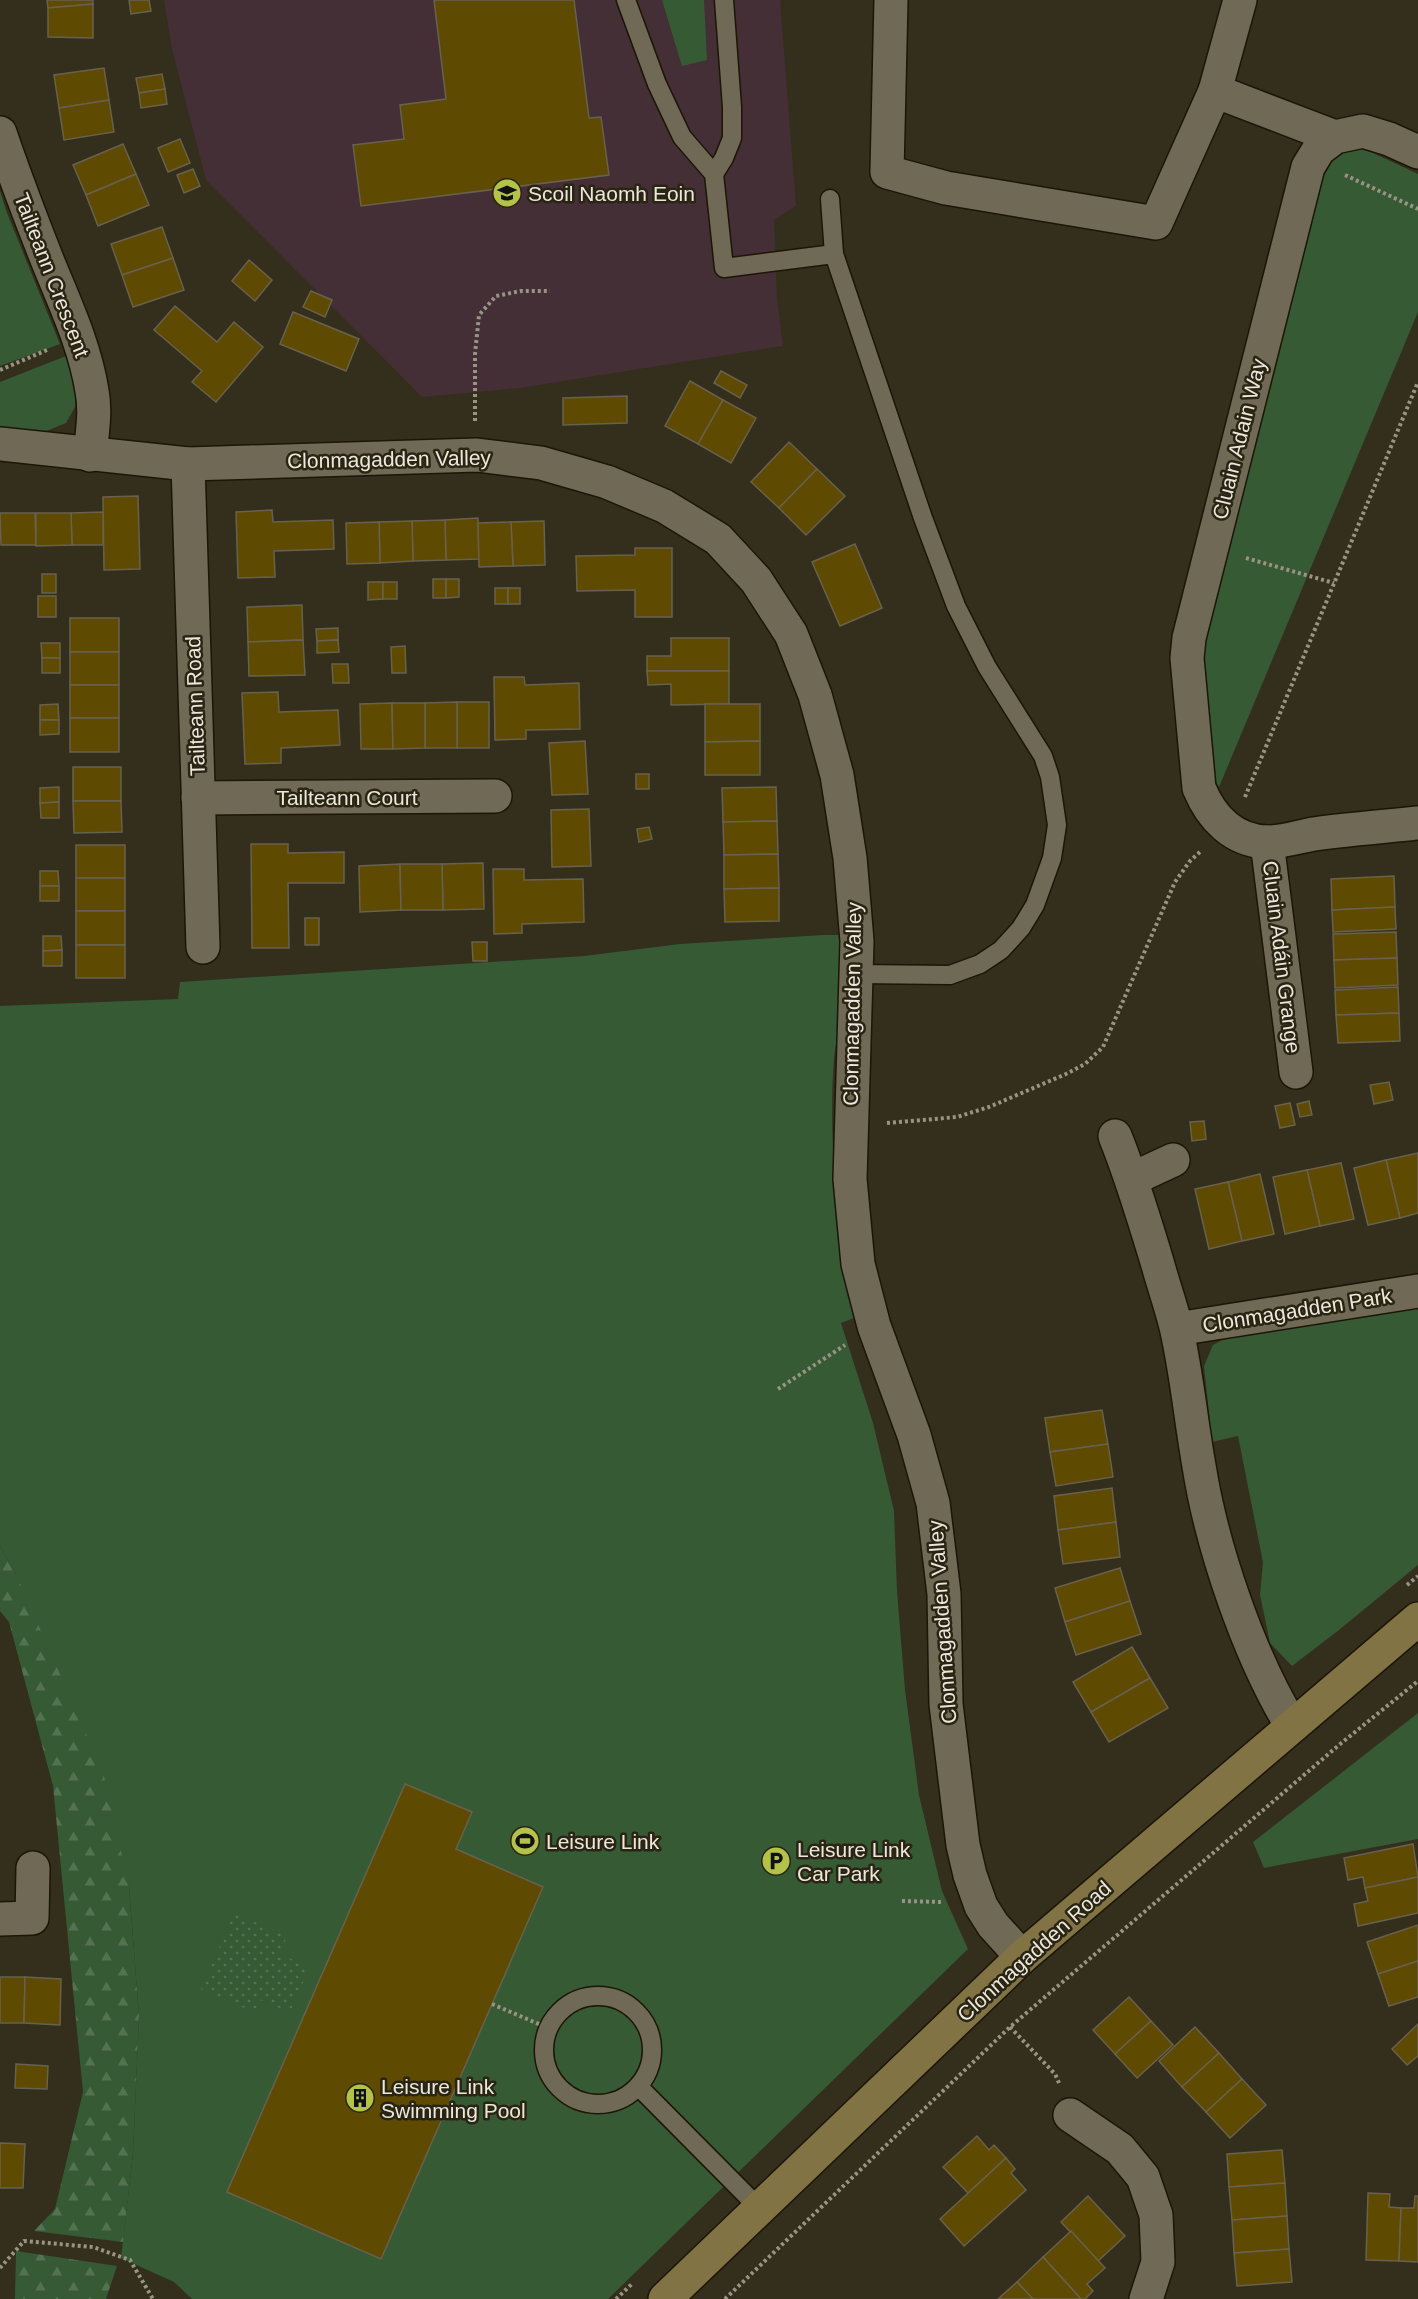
<svg xmlns="http://www.w3.org/2000/svg" width="1418" height="2299" font-family="Arial,sans-serif">
<style>
.education{fill:#432f35}
.green{fill:#365a34}
.forest{fill:url(#forest-firs)}
.park{fill:url(#park-dots)}
.building{fill:#5e4a00;stroke:#68614e;stroke-width:1.5}
.lines{fill:none;stroke-linecap:round;stroke-linejoin:round}
.lane-casing{stroke:#1c1606;stroke-width:21}
.street-casing{stroke:#1c1606;stroke-width:36}
.secondary-casing{stroke:#1c1606;stroke-width:36}
.path{stroke:#989385;stroke-width:4;stroke-dasharray:3 3;stroke-linecap:butt}
.lane{stroke:#706955;stroke-width:18}
.street{stroke:#706955;stroke-width:33}
.secondary{stroke:#817344;stroke-width:33}
.labels{text-anchor:middle;dominant-baseline:central;stroke-width:5;stroke-linejoin:round;paint-order:stroke}
.poi-label{font-size:21px;fill:#ebe7dc;stroke:#2a2413;text-anchor:start}
.street-label{font-size:21px;fill:#ebe7dc;stroke:#2a2413}
</style>
<defs>
<pattern id="forest-firs" width="22" height="20" patternUnits="userSpaceOnUse" patternTransform="scale(1.5)"><rect width="22" height="20" fill="#365a34"/><path d="M5 1l3.5 6h-7zM16 11l3.5 6h-7z" fill="#537251"/></pattern>
<pattern id="park-dots" width="8" height="8" patternUnits="userSpaceOnUse" patternTransform="scale(1.5)"><rect width="8" height="8" fill="#365a34"/><path d="M2 2h.1M6 6h.1" fill="none" stroke="#537251" stroke-width="1.8" stroke-linecap="round"/></pattern>
</defs>
<rect width="100%" height="100%" fill="#342e1c"/>
<path class="education" d="M164 0H780L796 206 774 220 777 299 783 346 520 388 422 397 206 180 172 49Z"/>
<g class="green">
<path d="M662 0H704L707 60 682 66Z"/>
<path d="M1356 145 1418 174V312L1219 787 1206 768 1204 616 1321 165 1330 150Z"/>
<path d="M0 191 7 213 60 344 0 366Z"/>
<path d="M66 356 76 380 75 407 66 423 39 434 0 431V382Z"/>
<path d="M823 935H842C841 962 842 990 840 1017 839 1031 835 1045 834 1058 828 1138 837 1240 854 1318L841 1323 873 1423 894 1511 897 1591 905 1690 919 1795 942 1891 968 1949 608 2299H192L174 2282 121 2258 133 2153 139 2016 129 1887 15 1572 0 1546V1006L178 999 180 982 584 956 680 944Z"/>
<path d="M1418 1307V1565L1339 1630 1292 1666 1270 1643 1260 1595 1263 1562 1238 1436 1212 1442 1204 1366 1213 1345 1233 1334Z"/>
<path d="M1418 1713V1839L1264 1868 1253 1842Z"/>
</g>
<g class="forest">
<path d="M0 1546 15 1572 103 1772 129 1887 139 2016 133 2153 123 2242 34 2231 55 2209 83 2092 53 1786 9 1622 0 1611Z"/>
<path d="M16 2251 117 2266 106 2299H15Z"/>
</g>
<path class="park" d="M234 1913 287 1936 280 1954 310 1967 290 2012 260 2000 254 2012 201 1990Z"/>
<g class="building">
<path d="M47 0H93V4L48 8Z"/>
<path d="M129 0H149L151 11 131 14Z"/>
<path d="M434 0H574L589 118 601 117 609 175 361 206 353 145 404 139 400 105 446 99Z"/>
<path d="M93 4V38L48 37V8Z"/>
<path d="M104 68 109 100 59 108 54 75Z"/>
<path d="M162 74 165 89 139 93 136 78Z"/>
<path d="M165 89 167 104 141 108 139 93Z"/>
<path d="M109 100 114 132 64 140 59 108Z"/>
<path d="M180 139 190 163 168 172 158 148Z"/>
<path d="M123 144 136 174 86 195 73 165Z"/>
<path d="M193 169 200 186 184 193 177 175Z"/>
<path d="M136 174 149 205 98 226 86 195Z"/>
<path d="M162 227 173 258 122 275 111 244Z"/>
<path d="M173 258 184 290 133 307 122 275Z"/>
<path d="M249 260 272 280 255 301 232 281Z"/>
<path d="M311 291 332 300 325 317 303 307Z"/>
<path d="M175 306 217 342 234 322 263 347 216 402 192 382 202 371 154 330Z"/>
<path d="M293 312 359 339 346 371 280 344Z"/>
<path d="M721 371 747 385 740 398 714 383Z"/>
<path d="M690 381 723 400 698 444 665 426Z"/>
<path d="M627 396V423L563 425V398Z"/>
<path d="M723 400 756 418 731 463 698 444Z"/>
<path d="M789 442 817 469 779 508 751 482Z"/>
<path d="M817 469 845 496 806 535 779 508Z"/>
<path d="M138 496 140 569 104 570 103 497Z"/>
<path d="M272 510 273 522 333 520 334 549 274 551 275 577 238 578 236 512Z"/>
<path d="M103 512V545H72L71 513Z"/>
<path d="M0 513H35L36 545H1Z"/>
<path d="M36 513H71L72 545 36 546Z"/>
<path d="M478 518 479 559 446 560 445 520Z"/>
<path d="M445 520 446 560 413 561 412 521Z"/>
<path d="M412 521 413 561 380 563 379 522Z"/>
<path d="M544 521 545 565 513 566 511 522Z"/>
<path d="M379 522 380 563 347 564 346 523Z"/>
<path d="M511 522 513 566 479 567 478 523Z"/>
<path d="M855 544 882 608 840 626 812 562Z"/>
<path d="M635 548H672V617H635V590L577 591 576 556 635 555Z"/>
<rect x="42" y="574" width="14" height="19"/>
<rect x="433" y="579" width="13" height="19"/>
<path d="M446 579H459V597L446 598Z"/>
<path d="M368 582H383V599L368 600Z"/>
<rect x="383" y="582" width="14" height="17"/>
<rect x="495" y="588" width="13" height="16"/>
<rect x="508" y="588" width="12" height="16"/>
<rect x="38" y="596" width="18" height="21"/>
<path d="M302 605 303 640 248 642 247 607Z"/>
<rect x="70" y="618" width="49" height="34"/>
<path d="M338 628V640L317 641 316 629Z"/>
<path d="M671 638H729V671H647V656H671Z"/>
<path d="M303 640 305 675 249 676 248 642Z"/>
<path d="M338 640 339 652 317 653V641Z"/>
<path d="M41 643H60V658H42Z"/>
<path d="M405 646 406 673H392L391 647Z"/>
<rect x="70" y="652" width="49" height="33"/>
<rect x="42" y="658" width="18" height="15"/>
<path d="M332 664H348L349 683H333Z"/>
<path d="M647 671H729V704L671 705V684L648 685Z"/>
<path d="M494 677H524L525 685 579 683 580 729 526 730V739L495 740Z"/>
<rect x="70" y="685" width="49" height="33"/>
<path d="M278 692 279 712 338 710 340 745 281 748V763L245 764 242 693Z"/>
<rect x="457" y="702" width="32" height="46"/>
<path d="M457 702V748H425V703Z"/>
<path d="M392 703 393 749H361L360 704Z"/>
<path d="M392 703H425V748L393 749Z"/>
<path d="M58 704 59 720H40V705Z"/>
<path d="M705 704H760V741L705 742Z"/>
<rect x="70" y="718" width="49" height="34"/>
<path d="M40 720H59V734L40 735Z"/>
<path d="M585 741 588 794 552 795 549 743Z"/>
<path d="M760 741V775H705V742Z"/>
<rect x="73" y="767" width="48" height="34"/>
<rect x="636" y="774" width="13" height="15"/>
<path d="M59 787V802L40 803V788Z"/>
<path d="M776 787 777 821 723 822 722 788Z"/>
<path d="M73 801H121L122 832 74 833Z"/>
<path d="M59 802V818H41L40 803Z"/>
<path d="M589 809 591 866 552 867 551 810Z"/>
<path d="M777 821 778 854 724 855 723 822Z"/>
<path d="M649 827 652 839 639 842 637 829Z"/>
<path d="M251 844H288V853L344 852V883H288L289 948H252Z"/>
<rect x="76" y="845" width="49" height="33"/>
<path d="M778 854 779 888 724 889V855Z"/>
<path d="M483 863 484 909 443 910 442 864Z"/>
<path d="M400 864 401 910 360 912 359 866Z"/>
<path d="M400 864H442L443 910H401Z"/>
<path d="M493 869H524V880L583 879 584 922 522 924V933L494 934Z"/>
<path d="M40 871H58L59 886H40Z"/>
<path d="M1394 876 1395 907 1332 910 1331 879Z"/>
<rect x="76" y="878" width="49" height="33"/>
<rect x="40" y="886" width="19" height="15"/>
<path d="M779 888V921L725 922 724 889Z"/>
<path d="M1395 907 1396 929 1333 932 1332 910Z"/>
<rect x="76" y="911" width="49" height="34"/>
<rect x="305" y="918" width="14" height="27"/>
<path d="M1396 932 1397 958 1334 960 1333 934Z"/>
<path d="M43 936H61L62 950 43 951Z"/>
<path d="M472 942H487V961H473Z"/>
<rect x="76" y="945" width="49" height="33"/>
<path d="M62 950V966H43V951Z"/>
<path d="M1397 958 1398 985 1335 988 1334 960Z"/>
<path d="M1398 987 1399 1013 1336 1015 1335 990Z"/>
<path d="M1399 1013 1400 1041 1338 1043 1336 1015Z"/>
<path d="M1389 1082 1393 1100 1374 1104 1370 1085Z"/>
<path d="M1309 1101 1312 1115 1300 1117 1297 1104Z"/>
<path d="M1290 1103 1295 1125 1280 1128 1275 1106Z"/>
<path d="M1204 1121 1206 1139 1192 1141 1190 1122Z"/>
<path d="M1418 1153V1213L1400 1218 1386 1160Z"/>
<path d="M1386 1160 1400 1218 1368 1225 1354 1168Z"/>
<path d="M1341 1163 1354 1219 1320 1226 1307 1170Z"/>
<path d="M1307 1170 1320 1226 1285 1234 1273 1177Z"/>
<path d="M1260 1174 1274 1234 1242 1241 1228 1182Z"/>
<path d="M1228 1182 1242 1241 1209 1249 1195 1189Z"/>
<path d="M1102 1410 1108 1444 1050 1452 1045 1418Z"/>
<path d="M1108 1444 1113 1477 1056 1486 1050 1452Z"/>
<path d="M1112 1488 1116 1522 1058 1530 1054 1496Z"/>
<path d="M1116 1522 1120 1557 1063 1564 1058 1530Z"/>
<path d="M1120 1568 1130 1601 1065 1622 1055 1588Z"/>
<path d="M1130 1601 1141 1634 1076 1655 1065 1622Z"/>
<path d="M1132 1647 1150 1678 1091 1712 1073 1682Z"/>
<path d="M1150 1678 1168 1708 1109 1742 1091 1712Z"/>
<path d="M405 1784 472 1812 456 1849 543 1887 381 2259 227 2192Z"/>
<path d="M1413 1844 1418 1877 1365 1888 1363 1877 1348 1880 1344 1858Z"/>
<path d="M1418 1877V1913L1358 1926 1354 1904 1368 1901 1365 1888Z"/>
<path d="M1418 1925V1961L1378 1974 1367 1942Z"/>
<path d="M1418 1961V1997L1389 2006 1378 1974Z"/>
<path d="M0 1977H25L24 2023H0Z"/>
<path d="M25 1977 61 1979 60 2025 24 2023Z"/>
<path d="M1129 1997 1151 2021 1115 2054 1093 2030Z"/>
<path d="M1151 2021 1173 2045 1137 2078 1115 2054Z"/>
<path d="M1418 2024V2056L1407 2065 1392 2049Z"/>
<path d="M1195 2027 1219 2053 1182 2087 1159 2061Z"/>
<path d="M1219 2053 1242 2079 1206 2112 1182 2087Z"/>
<path d="M16 2064 48 2066 47 2089 15 2088Z"/>
<path d="M1242 2079 1266 2105 1230 2138 1206 2112Z"/>
<path d="M977 2136 989 2150 994 2145 1006 2158 968 2193 943 2167Z"/>
<path d="M0 2143 25 2144 23 2188H0Z"/>
<path d="M1282 2150 1285 2183 1229 2187 1227 2154Z"/>
<path d="M1006 2158 1015 2169 1011 2173 1026 2190 964 2246 940 2219Z"/>
<path d="M1285 2183 1287 2216 1232 2220 1229 2187Z"/>
<path d="M1368 2193 1390 2194 1389 2207 1401 2208 1399 2261 1366 2260Z"/>
<path d="M1088 2196 1125 2236 1098 2261 1061 2222Z"/>
<path d="M1415 2196H1418V2262L1399 2261 1401 2208H1414Z"/>
<path d="M1287 2216 1289 2249 1234 2253 1232 2220Z"/>
<path d="M1071 2231 1105 2268 1087 2284 1093 2291 1085 2299H1081L1043 2257Z"/>
<path d="M1289 2249 1292 2282 1237 2286 1234 2253Z"/>
<path d="M1043 2257 1081 2299H1033L1017 2282Z"/>
<path d="M1017 2282 1033 2299H998Z"/>
</g>
<g class="lines">
<g class="lane-casing">
<g id="lane">
<path d="M626 0 657 84 682 137 714 174 724 268 834 254"/>
<path d="M714 174 724 158 732 138V107L724 0"/>
<path d="M830 199 834 254 923 518 956 606 987 667 1043 756 1050 777 1057 825 1052 858 1035 905 1021 928 1001 950 980 964 950 975 857 974"/>
<circle cx="598" cy="2050" r="54"/>
<path d="M639 2087 760 2209"/>
</g>
</g>
<g class="street-casing">
<g id="street">
<path d="M891 0 887 172 946 188 1156 223 1215 91 1335 137"/>
<path d="M1215 91 1240 0"/>
<path d="M0 133C15 177 31 219 48 262 65 304 85 346 92 391 96 412 92 434 90 455"/>
<path d="M1418 152 1389 139 1363 131 1335 137 1319 149 1308 167 1189 638 1187 658 1199 788C1211 817 1233 841 1267 842 1285 842 1303 835 1321 833 1353 829 1386 826 1418 823"/>
<path d="M0 444 188 464 477 455 541 463 607 482 664 506 718 539 756 580 791 634 815 695 837 775 850 858 857 941 850 1179 858 1264 874 1326 914 1435 933 1503 944 1594 946 1704 963 1845 970 1875 981 1906 993 1925 1022 1957"/>
<path d="M188 464 203 947"/>
<path d="M198 798 495 796"/>
<path d="M1267 842 1296 1072"/>
<path d="M1115 1136C1132 1178 1145 1222 1158 1265 1164 1287 1172 1309 1177 1331 1187 1376 1191 1421 1199 1466 1212 1548 1249 1656 1292 1726"/>
<path d="M1132 1179 1173 1160"/>
<path d="M1177 1329 1418 1291"/>
<path d="M0 1919 32 1918 33 1868"/>
<path d="M1070 2115 1120 2149 1143 2177 1156 2215 1158 2262 1146 2299"/>
</g>
</g>
<g class="secondary-casing">
<path id="secondary" d="M665 2299 1022 1957 1418 1619"/>
</g>
<g class="path">
<path d="M1345 175 1418 209"/>
<path d="M0 370 47 350"/>
<path d="M475 421V354L479 315 496 296 521 291H550"/>
<path d="M1246 558 1334 583"/>
<path d="M1245 797 1418 382"/>
<path d="M887 1123 957 1117 989 1107 1066 1074 1085 1064 1103 1047 1175 882 1190 861 1201 851"/>
<path d="M778 1389 845 1345"/>
<path d="M1407 1585 1418 1576"/>
<path d="M902 1901 942 1902"/>
<path d="M492 2004 548 2028"/>
<path d="M1010 2027 1055 2074 1059 2083"/>
<path d="M0 2268 24 2241 93 2247 130 2260 153 2299"/>
<path d="M616 2299 633 2283"/>
<path d="M725 2299 1010 2027 1339 1745 1418 1681"/>
</g>
<use href="#lane" class="lane"/>
<use href="#street" class="street"/>
<use href="#secondary" class="secondary"/>
</g>
<defs>
<g id="school-disc" transform="scale(1.5)"><circle r="9.5" fill="#b4c24a" stroke="#2a2413"/><path d="M0-5L7-2L0 1L-7-2ZM-4 1L0 2.5L4 1V4Q0 6-4 4Z" fill="#111"/></g>
<g id="stadium-disc" transform="scale(1.5)"><circle r="9.5" fill="#b4c24a" stroke="#2a2413"/><path d="M0-5a6.5 5 0 1 0 0 10a6.5 5 0 1 0 0-10ZM-3.5-1.8h7v3.6h-7Z" fill="#111"/></g>
<g id="parking-disc" transform="scale(1.5)"><circle r="9.5" fill="#b4c24a" stroke="#2a2413"/><path d="M-3.5-5.5H1a3.5 3.5 0 0 1 0 7H-1V5.5H-3.5ZM-1-3.4V-.6H.8a1.4 1.4 0 0 0 0-2.8Z" fill="#111"/></g>
<g id="building-disc" transform="scale(1.5)"><circle r="9.5" fill="#b4c24a" stroke="#2a2413"/><path d="M-4-6H4V6H1V3H-1V6H-4ZM-2.5-4.3h1.7v1.8h-1.7ZM.8-4.3h1.7v1.8H.8ZM-2.5-1h1.7V.8h-1.7ZM.8-1h1.7V.8H.8Z" fill="#111"/></g>
</defs>
<g fill-rule="evenodd">
<use href="#school-disc" x="507" y="193"/>
<use href="#stadium-disc" x="525" y="1841"/>
<use href="#parking-disc" x="776" y="1861"/>
<use href="#building-disc" x="360" y="2098"/>
</g>
<g class="labels">
<g class="poi-label">
<text x="528" y="193">Scoil Naomh Eoin</text>
<text x="546" y="1841">Leisure Link</text>
<text x="797" y="1849">Leisure Link<tspan x="797" dy="24">Car Park</tspan></text>
<text x="381" y="2086">Leisure Link<tspan x="381" dy="24">Swimming Pool</tspan></text>
</g>
<g class="street-label">
<text transform="translate(52 275) rotate(69)">Tailteann Crescent</text>
<text transform="translate(1239 439) rotate(-76)">Cluain Adain Way</text>
<text transform="translate(389 459) rotate(-1)">Clonmagadden Valley</text>
<text transform="translate(195 706) rotate(-92)">Tailteann Road</text>
<text x="347" y="797">Tailteann Court</text>
<text transform="translate(1282 957) rotate(83)">Cluain Adáin Grange</text>
<text transform="translate(852 1004) rotate(-89)">Clonmagadden Valley</text>
<text transform="translate(1297 1310) rotate(-9)">Clonmagadden Park</text>
<text transform="translate(942 1622) rotate(-94)">Clonmagadden Valley</text>
<text transform="translate(1034 1951) rotate(-42)">Clonmagadden Road</text>
</g>
</g>
</svg>
